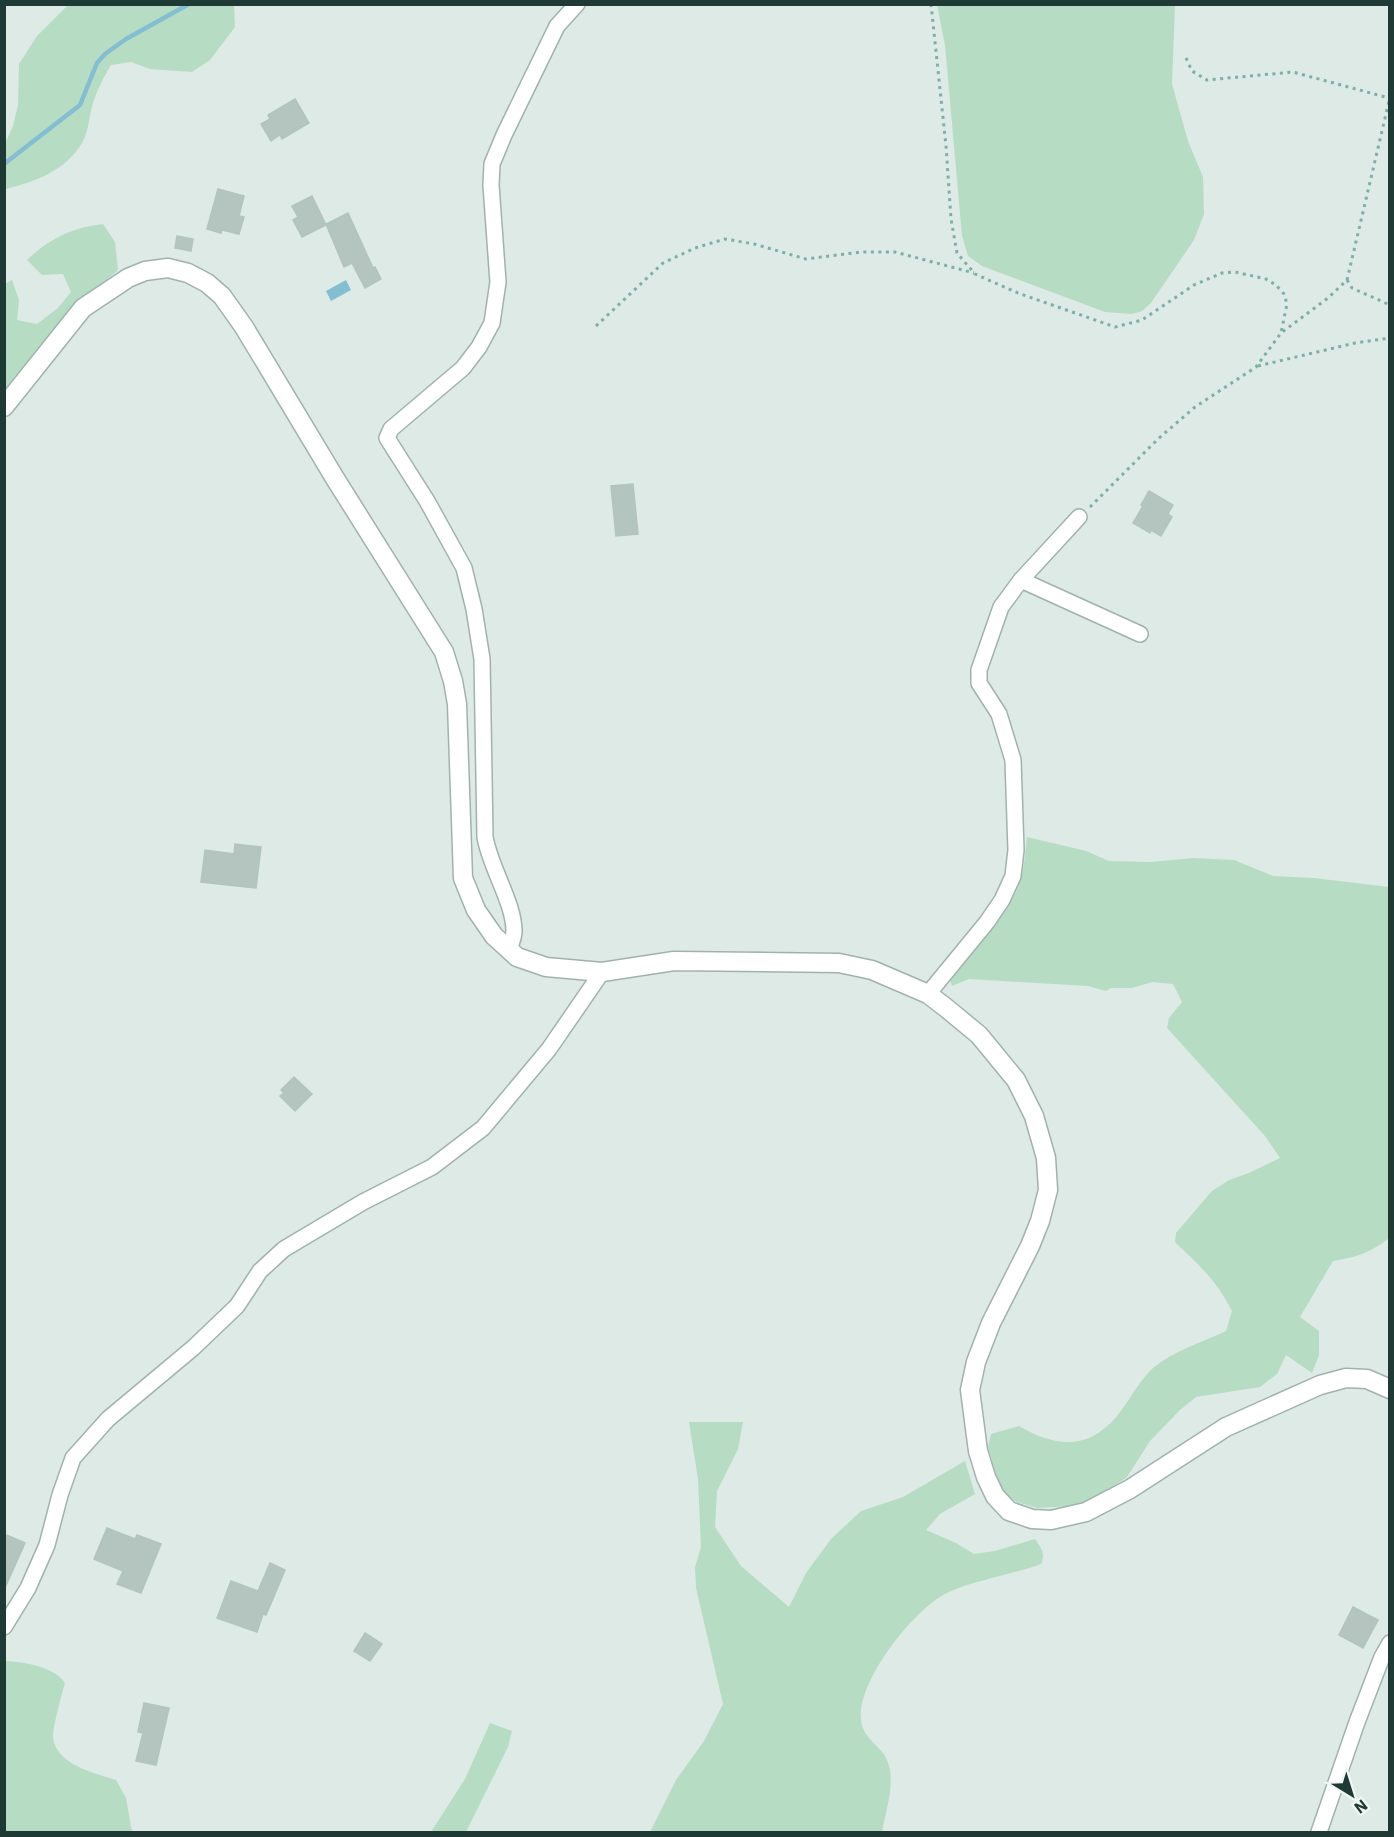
<svg xmlns="http://www.w3.org/2000/svg" width="1394" height="1837" font-family="'IBM Plex Sans',sans-serif">
<style>
.green{fill:#b6dcc4}
.water{fill:#84bed1}
.lines{fill:none;stroke-linecap:round;stroke-linejoin:round}
.stream{stroke:#84bed1;stroke-width:4.5}
.building{fill:#b4c5bf;stroke:#b1c4be;stroke-width:1.5}
.minor-casing{stroke:#a1b2ad;stroke-width:18}
.tertiary-casing{stroke:#a1b2ad;stroke-width:21}
.path{stroke:#7eafa4;stroke-width:3;stroke-dasharray:3 4.5;stroke-linecap:butt}
.minor{stroke:#fff;stroke-width:15}
.tertiary{stroke:#fff;stroke-width:18}
</style>
<rect width="100%" height="100%" fill="#deeae6"/>
<g class="green">
<path d="M68 5H234L235 27 210 60 192 72 150 69 131 62 111 65C104 77 97 90 93 103 89 116 89 131 82 143 65 171 35 182 5 189V144L13 126 18 105 19 64 37 36Z"/>
<path d="M937 5H1175L1172 84 1188 141 1203 177 1204 214 1194 240 1151 303 1142 311 1132 314 1105 312 982 266 968 256 962 236 945 45Z"/>
<path d="M103 224 115 242 118 270 79 303 5 396V284L12 280 19 300 17 320 37 324 58 308 71 292 63 274 42 275 27 260C48 239 74 227 103 224Z"/>
<path d="M1027 837 1086 851 1109 861 1151 862 1193 858 1234 860 1273 876 1314 878 1389 887V1238C1370 1253 1357 1257 1333 1261L1300 1317 1319 1331V1355L1312 1373 1286 1355 1277 1374 1260 1387 1196 1397 1180 1410 1150 1441 1127 1477 1092 1501 1072 1506 1037 1508 1017 1502 1005 1494 998 1482 988 1447 991 1434 1019 1426C1055 1447 1088 1451 1117 1416 1130 1400 1138 1382 1153 1368 1175 1350 1201 1343 1226 1331L1232 1311C1216 1280 1200 1266 1175 1242L1176 1233 1212 1191 1229 1180 1249 1173 1280 1158 1265 1136 1167 1028 1169 1018 1182 1002 1173 984 1152 982 1132 988H1111L1106 991 1088 986 969 979 952 986 950 979 951 974C973 948 1001 923 1016 892 1024 875 1025 855 1027 837Z"/>
<path d="M689 1422H743L738 1449 717 1491 715 1527 741 1566 789 1607 806 1573 831 1539 861 1511 903 1497 965 1461 975 1494 940 1514 926 1530 956 1543 974 1554 995 1551 1035 1539C1041 1548 1046 1553 1041 1564 1011 1575 978 1579 949 1592 915 1607 857 1681 861 1719 862 1735 874 1742 883 1753 899 1775 886 1808 882 1832H650L676 1780 704 1741 723 1704 696 1588 695 1567 701 1547 698 1479Z"/>
<path d="M5 1661C22 1662 54 1666 65 1683 62 1693 52 1730 53 1738 57 1765 94 1773 116 1780L126 1798 132 1832H5Z"/>
<path d="M490 1723 512 1731 508 1747 466 1832H431L465 1779Z"/>
</g>
<path class="water" d="M346 280 351 290 331 301 326 291Z"/>
<g class="lines">
<path class="stream" d="M4 164 80 105 97 63 105 54 126 39 189 4"/>
</g>
<g class="building">
<path d="M295 99 309 123 282 139 280 135 271 141 261 124 270 119 268 115Z"/>
<path d="M218 189 244 196 239 216 244 217 239 234 222 230 221 233 207 229Z"/>
<path d="M312 196 326 225 302 237 293 220 298 217 292 206Z"/>
<path d="M348 213 373 268 375 267 381 279 365 288 352 263 344 267 326 224Z"/>
<path d="M177 236 193 239 191 251 175 248Z"/>
<path d="M633 484 638 534 616 536 611 486Z"/>
<path d="M1149 491 1173 505 1168 514 1172 517 1161 536 1151 530 1150 533 1133 523 1143 506 1141 505Z"/>
<path d="M235 844 261 847 256 888 201 882 205 850 234 854Z"/>
<path d="M294 1077 312 1094 295 1111 280 1096 284 1093 281 1090Z"/>
<path d="M107 1528 135 1539 137 1535 161 1544 141 1593 117 1584 123 1571 94 1559Z"/>
<path d="M4 1534 25 1543 4 1590Z"/>
<path d="M270 1563 285 1570 266 1615 263 1614 257 1632 217 1618 231 1581 258 1591Z"/>
<path d="M1353 1607 1378 1620 1363 1648 1339 1635Z"/>
<path d="M365 1633 382 1644 370 1661 354 1651Z"/>
<path d="M144 1703 169 1708 156 1765 136 1761 143 1733 138 1732Z"/>
</g>
<g class="lines">
<g class="minor-casing">
<g id="minor">
<path d="M1021 580 1140 634"/>
<path d="M509 949C511 944 514 938 514 931 514 903 490 867 485 837L482 659 474 609 464 568 427 501 387 438 391 429 463 368 479 347 492 323 498 282 491 185 492 164 504 135 557 26 577 4"/>
<path d="M928 994 987 922 1002 900 1013 876 1016 850 1013 760 999 714 979 683V670L1001 607 1021 580 1079 517"/>
<path d="M4 1627 28 1588 47 1545 60 1495 73 1458 108 1419 193 1348 237 1306 260 1271 284 1249 363 1202 432 1167 483 1128 549 1049 602 972"/>
<path d="M1319 1832 1357 1722 1382 1657 1390 1643"/>
</g>
</g>
<g class="tertiary-casing">
<path id="tertiary" d="M4 407 83 308 128 278 145 271 168 268 188 273 207 283 222 296 244 327 336 480 444 652 453 681 457 704 463 878 476 910 494 936 517 957 546 967 602 972 674 961 839 963 872 970 928 994 945 1007 979 1035 1016 1080 1034 1116 1046 1158 1048 1190 1040 1221 1030 1246 991 1323 976 1362 970 1390 978 1451 986 1477 995 1496 1009 1511 1032 1519 1051 1520 1086 1512 1130 1489 1226 1427 1320 1385 1346 1378 1367 1379 1390 1389"/>
</g>
<g class="path">
<path d="M931 4 946 146 951 219 957 253 975 274 1018 293 1115 327 1142 320 1194 285 1222 273 1235 272 1266 279 1276 285 1284 294 1287 304 1281 333"/>
<path d="M1186 58 1192 71 1207 80 1293 72 1389 98"/>
<path d="M1347 280 1352 288 1390 305"/>
<path d="M596 326 663 263 695 248 725 239 754 244 806 259 861 252H895L974 273"/>
<path d="M1258 366 1355 343 1390 338"/>
<path d="M1090 507 1158 439 1195 407 1256 367 1281 333 1328 298 1347 280 1390 97"/>
</g>
<use href="#minor" class="minor"/>
<use href="#tertiary" class="tertiary"/>
</g>
<rect width="1394" height="1837" fill="none" stroke="#1f3a35" stroke-width="12"/>
<g transform="translate(1352 1795) rotate(142)" stroke="#eff7f3" stroke-width="4.5" paint-order="stroke">
<path d="M0-4.5L10 22L0 15L-10 22Z" fill="#1f3a35"/>
<text y="-9" font-size="16" font-weight="bold" text-anchor="middle" fill="#1f3a35">N</text>
</g>
</svg>
